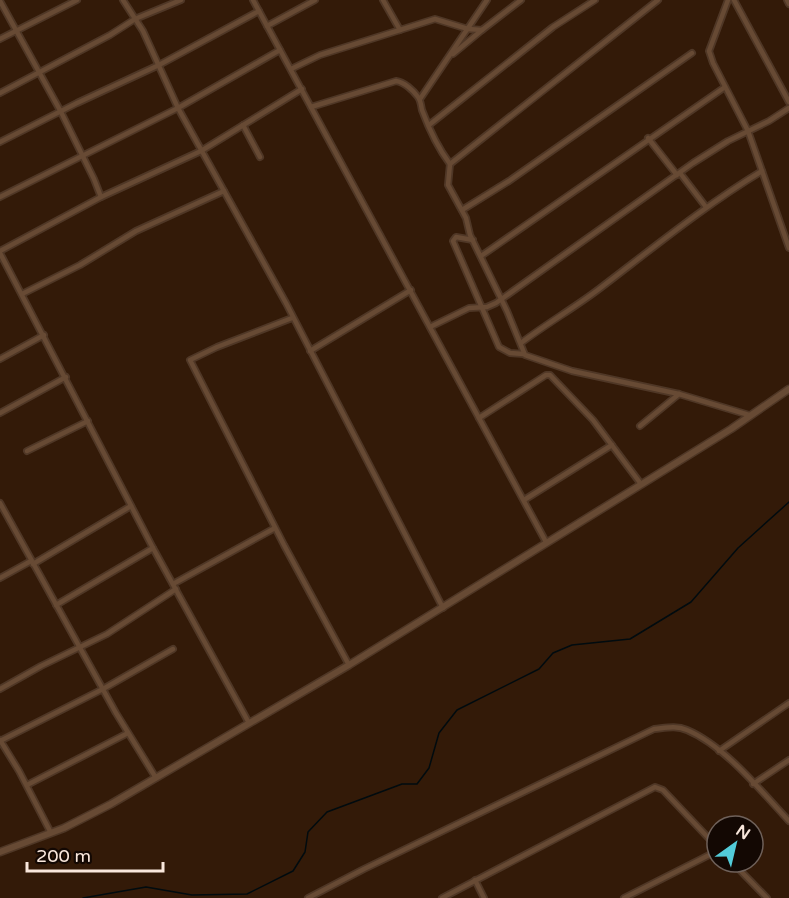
<svg xmlns="http://www.w3.org/2000/svg" width="789" height="898" font-family="'Varela Round',sans-serif">
<style>
.lines{fill:none;stroke-linecap:round;stroke-linejoin:round}
.stream{stroke:#010b0f;stroke-width:1.5}
.minor-casing{stroke:#4f3726;stroke-width:8}
.tertiary-casing{stroke:#4f3726;stroke-width:9}
.minor{stroke:#674a34;stroke-width:4.5}
.tertiary{stroke:#674a34;stroke-width:6}
</style>
<rect width="100%" height="100%" fill="#331a08"/>
<g class="lines">
<path class="stream" d="M83 898 146 887 192 895 247 894 293 871 305 852 308 832 327 812 402 784H417L429 768 439 733 457 710 539 669 553 653 572 645 630 639 691 602 738 548 789 502"/>
<g class="minor-casing">
<g id="minor">
<path d="M123 0 143 31 178 108 286 303 443 608"/>
<path d="M253 0 546 542"/>
<path d="M383 0 400 30"/>
<path d="M728 0 709 51 713 63 748 131 789 248"/>
<path d="M734 0 789 102"/>
<path d="M787 0 789 4"/>
<path d="M0 1 61 112 94 179 101 197"/>
<path d="M267 26 315 0"/>
<path d="M0 39 77 0"/>
<path d="M453 54 482 30"/>
<path d="M291 69 320 55 435 19 468 29 482 30 521 0"/>
<path d="M0 93 110 35 135 19 181 0"/>
<path d="M420 99 487 0"/>
<path d="M311 107 396 81C404 82 413 90 418 97 421 101 421 106 422 110 429 129 438 148 450 164L448 185 466 218 470 235 507 311 525 355 572 371 679 394 749 415"/>
<path d="M243 125 260 157"/>
<path d="M429 125 553 27 595 0"/>
<path d="M648 138 677 175"/>
<path d="M0 142 77 103 159 65 259 11"/>
<path d="M450 164 658 0"/>
<path d="M680 173 706 207"/>
<path d="M0 197 178 108 280 50"/>
<path d="M462 210 509 181 692 53"/>
<path d="M473 240 456 237 453 241 499 347 510 353 524 354"/>
<path d="M0 251 101 197 201 151 302 89"/>
<path d="M0 253 153 548 249 723"/>
<path d="M481 256 725 87"/>
<path d="M22 294 80 265 136 231 224 191"/>
<path d="M292 318 217 347 190 360 284 545 349 665"/>
<path d="M430 327 469 308 487 307 496 303 693 163 728 141 769 121 789 108"/>
<path d="M521 343C546 324 574 308 599 289 653 248 704 206 762 171"/>
<path d="M310 351 411 290"/>
<path d="M0 359 44 335"/>
<path d="M0 413 66 377"/>
<path d="M479 418 546 375H550L593 420 641 484"/>
<path d="M640 426 679 394"/>
<path d="M27 451 88 421"/>
<path d="M524 500 612 445"/>
<path d="M0 503 116 713 156 778"/>
<path d="M33 564 131 506"/>
<path d="M0 578 31 561"/>
<path d="M173 584 275 528"/>
<path d="M56 605 153 548"/>
<path d="M0 689 41 666 107 634 176 589"/>
<path d="M0 740 19 771 51 833"/>
<path d="M0 741 103 689 173 649"/>
<path d="M719 751 789 703"/>
<path d="M753 784 789 760"/>
<path d="M27 785 128 733"/>
<path d="M732 862 767 898"/>
<path d="M475 880 484 898"/>
<path d="M308 898 364 869 654 729C665 728 676 725 687 730 725 746 761 791 789 821"/>
<path d="M442 898 655 787 663 790 717 847"/>
<path d="M624 898 717 851"/>
</g>
</g>
<g class="tertiary-casing">
<path id="tertiary" d="M0 852 64 828 111 804 349 665 731 429 789 389"/>
</g>
<use href="#minor" class="minor"/>
<use href="#tertiary" class="tertiary"/>
</g>
<g transform="translate(735 844) rotate(34)"><circle r="28" fill="#130803" stroke="#6f615a" stroke-width="1.5"/>
<path d="M0-4.5L10 22L0 15L-10 22Z" fill="#52cbd9"/>
<text y="-9" font-size="16" font-weight="bold" text-anchor="middle" fill="#f9e7dc">N</text>
</g>
<path d="M27 862v9h136v-9" fill="none" stroke="#f9e7dc" stroke-width="3"/>
<text x="36" y="862" font-size="18" fill="#f9e7dc" stroke="#130803" stroke-width="4.5" paint-order="stroke">200 m</text>
</svg>
